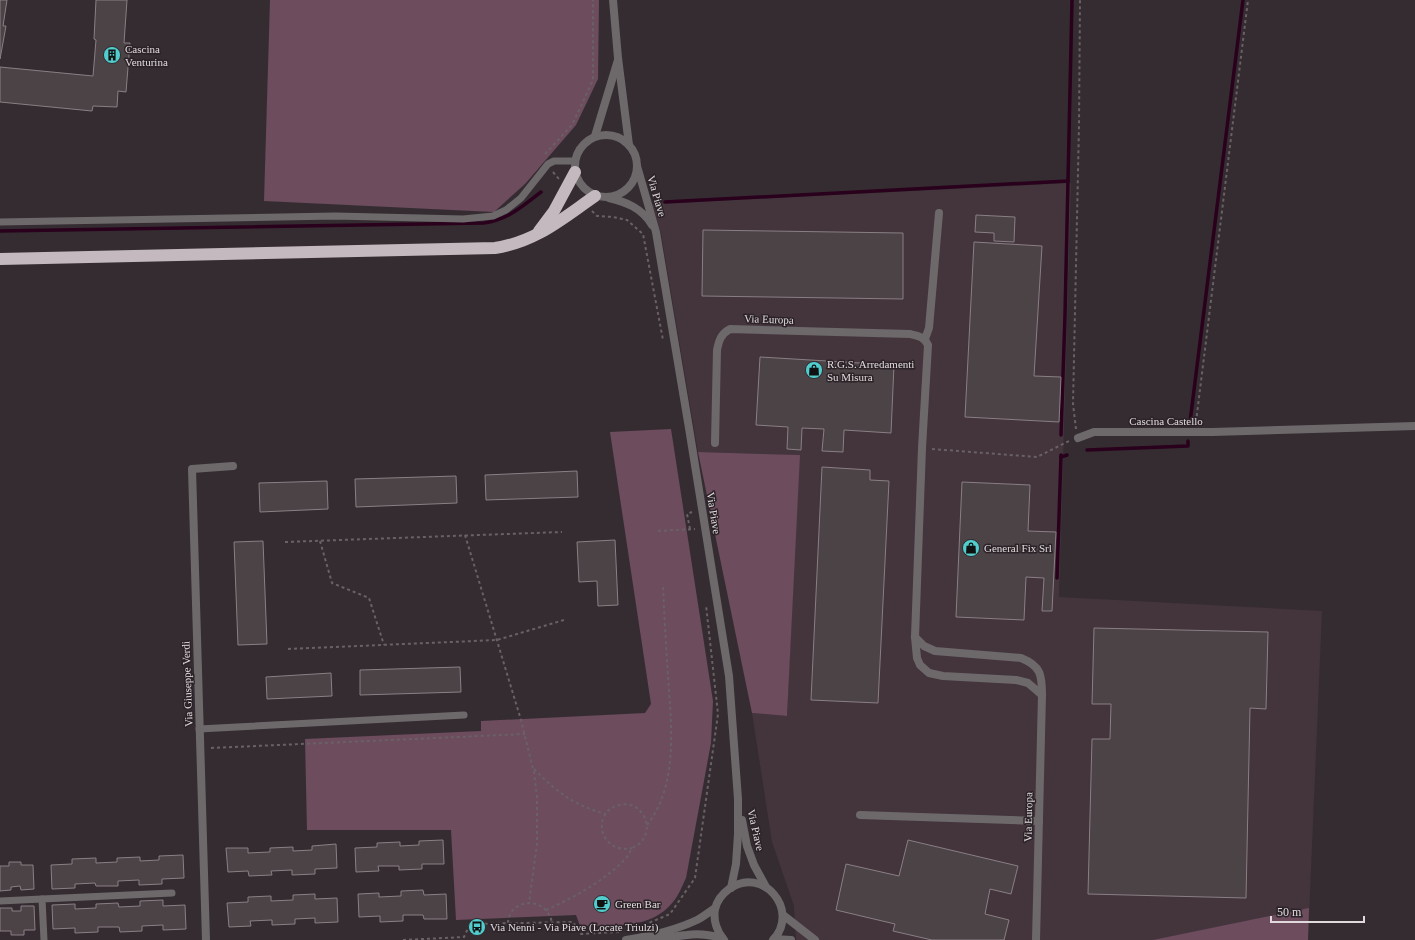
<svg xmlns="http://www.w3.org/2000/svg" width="1415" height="940" font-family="Georgia,serif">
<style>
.built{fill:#44353d}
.green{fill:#6d4c5e}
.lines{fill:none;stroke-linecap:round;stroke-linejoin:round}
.stream{stroke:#2a011c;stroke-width:3.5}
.building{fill:#4c4347;stroke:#897f84}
.path{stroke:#696165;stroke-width:2;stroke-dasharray:3 3;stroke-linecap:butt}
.lane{stroke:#6d696b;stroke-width:7}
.street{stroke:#6d696b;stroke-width:8}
.highway{stroke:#c3b9be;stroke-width:12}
.labels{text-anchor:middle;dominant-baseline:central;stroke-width:3;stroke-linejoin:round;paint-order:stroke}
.poi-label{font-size:11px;fill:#e0dadd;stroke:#2b2327;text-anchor:start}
.street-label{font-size:11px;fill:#e0dadd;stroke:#2b2327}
</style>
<rect width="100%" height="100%" fill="#352c31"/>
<path class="built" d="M1071 183 1059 597 1322 611 1308 940H796L794 906 772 842 752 713 787 716 799 455 698 452 661 233 652 204Z"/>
<g class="green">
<path d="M270 0H599L598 79 576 125 525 184 494 212 264 201Z"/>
<path d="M671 429 713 701 711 743 686 878C682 886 679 895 673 902 651 930 612 925 580 926L576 915 456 920 451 830H307L305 739 481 731V721L645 713 651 704 610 432Z"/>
<path d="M698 452 800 455 787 716 752 713Z"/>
<path d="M1309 908 1308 940H1153Z"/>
</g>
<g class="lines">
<g class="stream">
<path d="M665 202 1068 181"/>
<path d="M0 231 484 223C509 219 521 207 541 192"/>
<path d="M1190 422 1243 0"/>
<path d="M1061 435 1065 315 1072 0"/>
<path d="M1087 450 1188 446V441"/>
<path d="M1061 457 1067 455"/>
<path d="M1057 578 1061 455"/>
</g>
</g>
<g class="building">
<path d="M0 0H7L3 26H6L0 59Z"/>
<path d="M96 0H127L124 43H130L126 92 118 91 117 107 93 106 92 111 0 102V67L93 76 96 40 94 39Z"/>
<path d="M976 215 1015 217 1014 242 994 241V233L975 232Z"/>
<path d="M703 230 903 233V299L702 296Z"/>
<path d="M974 242 1042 246 1034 376 1061 377 1059 422 965 417Z"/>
<path d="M760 357 894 365 891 433 844 430 843 452 822 451 824 429 802 428 801 450 787 449 788 427 756 425Z"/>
<path d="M822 467 870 470V480L889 481 878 703 811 700Z"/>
<path d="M577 471 578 497 486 500 485 475Z"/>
<path d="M456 476 457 503 356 507 355 479Z"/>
<path d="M327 481 328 509 260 512 259 483Z"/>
<path d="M962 482 1030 485 1028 531 1056 532 1052 611H1042L1044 578 1026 577 1024 620 956 617Z"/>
<path d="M615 540 618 605 598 606 597 581 579 582 577 542Z"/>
<path d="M263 541 267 644 238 645 234 542Z"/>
<path d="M1094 628 1268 632 1266 709 1250 708 1246 898 1088 894 1092 739H1110L1111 704H1092Z"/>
<path d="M460 667 461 692 360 695V670Z"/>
<path d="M331 673 332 696 267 699 266 677Z"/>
<path d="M443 840 444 864H422V869L399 870V866H378L379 871 356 872 355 848 377 847V843L400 842V846L419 845V841Z"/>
<path d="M908 840 1018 866 1011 894 990 889 985 914 1009 920 1004 940H932L893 931 895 924 836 910 846 864 899 876Z"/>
<path d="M336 844 337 868 315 869V874L292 875V870L271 871 272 875 249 876 248 871 228 872 226 848H248V853L270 852V848L293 847V851L312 850V846Z"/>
<path d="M183 855 184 878 162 879V884L139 885V880L118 881V886H96L95 883 75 884V888L52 889 51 865 72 864V859L96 858V863L117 862V858L140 857V861L159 860V856Z"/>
<path d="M9 862H21V865H33L34 889 21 890 20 886 11 887V890L0 891V866H9Z"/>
<path d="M423 890 424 895 446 894 447 919H424L423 915H403V921L380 922V916L359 917 358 894 379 893V897L401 896V891Z"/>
<path d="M315 894V899L337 898 338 922 315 923V918L295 919V924L272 925V920L250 921 251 926 229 927 227 903 248 902V897L271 896V901L293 900V895Z"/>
<path d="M163 900V906L185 905 186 929 163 930V925L142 926V931L120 932 119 927H98V932L75 933V928L53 929 52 905 75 904V909L96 908V904L118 903 119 907 140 906V901Z"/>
<path d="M21 906H34L35 930H24V935H11V931H0V908H12V911H21Z"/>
</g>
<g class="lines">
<g class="path">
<path d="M545 154 572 125 593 80V0"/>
<path d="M553 172 559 179"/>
<path d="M592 211 597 216 613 217 627 220 643 234 663 340"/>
<path d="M1196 422 1248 0"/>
<path d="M1076 429 1073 404 1079 125 1080 0"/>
<path d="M932 449 1037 457 1069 441"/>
<path d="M690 529 687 514 692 512"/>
<path d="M658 531 695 529"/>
<path d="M465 535 521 720 534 773 537 797V844L529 903"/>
<path d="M320 541 332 583 369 598 384 645"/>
<path d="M285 542 562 532"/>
<path d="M288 649 497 640 564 620"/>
<path d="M211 748 525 734"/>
<path d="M534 769C557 792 573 805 606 814"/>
<path d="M647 825C679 785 671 723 668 675 666 645 664 614 663 584"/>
<path d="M546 910C575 897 606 880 627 857 629 854 630 851 632 849 633 847 637 846 639 844 649 835 649 821 641 812 636 805 627 803 619 805 590 812 600 855 632 848"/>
<path d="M508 923C509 898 547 895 552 923"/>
<path d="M644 925 670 914 695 878 718 714 706 605"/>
<path d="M403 940 464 937 470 924 573 922 581 934 619 932"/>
</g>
<g class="lane">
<path d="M0 222 335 216 463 219 493 216 506 210 521 198 548 164 554 161H574"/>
<path d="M199 729 464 715"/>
<path d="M0 901 42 899"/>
<path d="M44 940 42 899 172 893"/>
</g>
<g class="street">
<path d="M613 0 618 58 629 145"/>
<circle cx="606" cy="166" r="31"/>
<path d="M595 136 618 60"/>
<path d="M637 166 656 232 689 428 729 676 738 799V834L736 864 731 888"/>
<path d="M609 198C626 202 642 208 652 225"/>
<path d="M925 339 929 328 939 213"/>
<path d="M1078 438 1094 432H1212L1415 426"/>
<path d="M715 443 717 350C719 340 721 334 730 329L910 334C919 336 924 337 928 345L922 448 915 637 917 658 920 665 929 673 943 676 1016 680 1028 683 1042 695"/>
<path d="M915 637 924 646 935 651 1021 658C1041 666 1042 675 1042 695L1036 940"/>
<path d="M860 815 1039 821"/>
<path d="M742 820 747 846 754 865 766 887"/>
<path d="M783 915 815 940"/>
<path d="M774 939 791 940"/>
<path d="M206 940 192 469 233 466"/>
<path d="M626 940C650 936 674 931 697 920 703 917 709 912 715 908"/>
<path d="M649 940C662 939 675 936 687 935 699 933 711 935 722 938"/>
<path d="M724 940C717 932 713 920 715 909 717 901 722 894 729 889 762 865 801 910 773 940"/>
</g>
<g class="highway">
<path d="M539 231 554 211 575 172"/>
<path d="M0 259 495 248C536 242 563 218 595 196"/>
</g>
</g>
<defs>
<g id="building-disc" transform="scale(0.9)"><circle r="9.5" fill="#52cdcd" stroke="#2b2327"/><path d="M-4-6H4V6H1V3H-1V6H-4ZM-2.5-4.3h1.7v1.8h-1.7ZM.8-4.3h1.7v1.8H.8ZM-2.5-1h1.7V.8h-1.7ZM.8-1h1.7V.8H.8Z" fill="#111"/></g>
<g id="shop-disc" transform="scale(0.9)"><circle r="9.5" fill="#52cdcd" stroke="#2b2327"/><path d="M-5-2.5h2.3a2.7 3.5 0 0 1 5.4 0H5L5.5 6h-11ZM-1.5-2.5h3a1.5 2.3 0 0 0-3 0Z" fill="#111"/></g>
<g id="cafe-disc" transform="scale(0.9)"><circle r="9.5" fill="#52cdcd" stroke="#2b2327"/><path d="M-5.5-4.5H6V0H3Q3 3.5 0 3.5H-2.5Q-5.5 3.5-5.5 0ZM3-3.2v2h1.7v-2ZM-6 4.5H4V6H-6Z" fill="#111"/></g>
<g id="bus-disc" transform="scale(0.9)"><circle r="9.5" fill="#52cdcd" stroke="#2b2327"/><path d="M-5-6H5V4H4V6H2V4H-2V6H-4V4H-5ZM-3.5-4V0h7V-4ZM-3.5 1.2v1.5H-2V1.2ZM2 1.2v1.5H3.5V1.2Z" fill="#111"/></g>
</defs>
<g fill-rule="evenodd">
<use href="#building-disc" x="112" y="55"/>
<use href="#shop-disc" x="814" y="370"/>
<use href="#shop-disc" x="971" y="548"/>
<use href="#cafe-disc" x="602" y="904"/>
<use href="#bus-disc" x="477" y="927"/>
</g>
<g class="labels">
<g class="poi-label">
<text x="125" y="49">Cascina<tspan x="125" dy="13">Venturina</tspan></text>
<text x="827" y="364">R.G.S. Arredamenti<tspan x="827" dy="13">Su Misura</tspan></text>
<text x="984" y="548">General Fix Srl</text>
<text x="615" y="904">Green Bar</text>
<text x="490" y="927">Via Nenni - Via Piave (Locate Triulzi)</text>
</g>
<g class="street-label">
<text transform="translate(657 196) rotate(74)">Via Piave</text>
<text transform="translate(769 319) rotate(2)">Via Europa</text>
<text x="1166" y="421">Cascina Castello</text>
<text transform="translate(714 513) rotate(81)">Via Piave</text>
<text transform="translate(187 684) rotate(-92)">Via Giuseppe Verdi</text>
<text transform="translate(1028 817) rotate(-89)">Via Europa</text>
<text transform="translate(756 830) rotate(77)">Via Piave</text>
</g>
</g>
<path d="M1271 916v6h93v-6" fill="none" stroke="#e0dadd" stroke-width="2"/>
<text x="1277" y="916" font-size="12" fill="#e0dadd" stroke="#2b2327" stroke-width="3" paint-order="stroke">50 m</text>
</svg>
